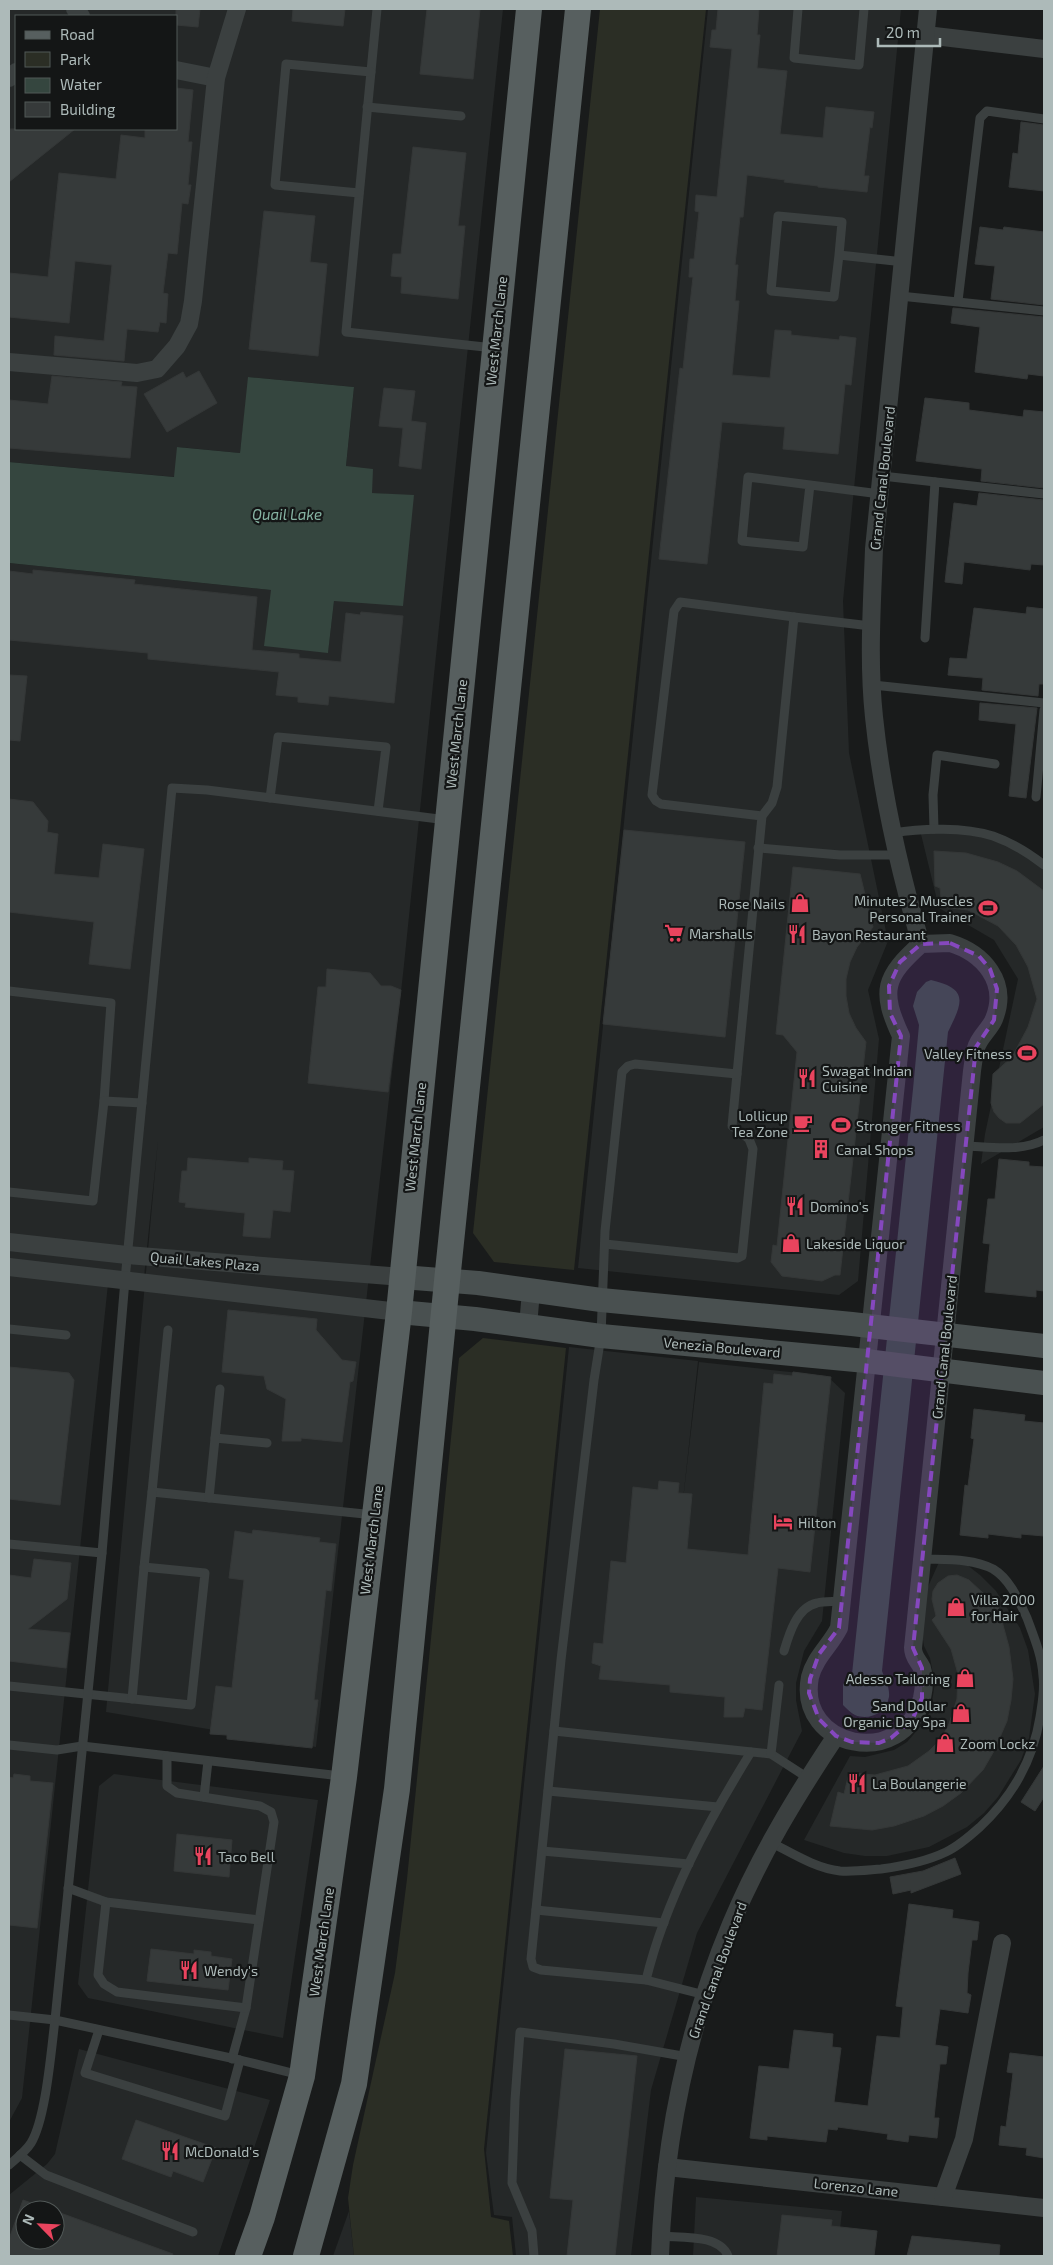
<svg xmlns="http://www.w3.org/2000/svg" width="1053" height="2265" font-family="'Exo 2',sans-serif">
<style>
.built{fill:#252828;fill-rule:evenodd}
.green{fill:#2b2e25}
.water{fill:#35463f}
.building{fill:#363a3a;stroke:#343737}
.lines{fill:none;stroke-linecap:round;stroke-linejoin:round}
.lane{stroke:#3b4040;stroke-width:9}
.street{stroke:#3b4040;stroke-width:18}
.secondary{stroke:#495050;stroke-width:24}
.primary{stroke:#575f5f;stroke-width:26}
.marked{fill:#8548be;fill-opacity:0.2;stroke:#8548be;stroke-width:4;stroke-dasharray:10 6;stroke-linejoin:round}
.labels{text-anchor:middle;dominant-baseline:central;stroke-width:4.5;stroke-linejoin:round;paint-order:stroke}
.street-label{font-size:14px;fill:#adbab9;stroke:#141616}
.poi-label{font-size:14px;fill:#adbab9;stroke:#141616;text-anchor:start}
.water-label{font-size:15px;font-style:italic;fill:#86b3a3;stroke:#141616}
</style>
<rect width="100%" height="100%" fill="#191b1b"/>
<g class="built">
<path d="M9 9H503L403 974 316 1747 106 1712 158 1140 143 1287 108 1284 22 2098 9 2122V563L271 590 328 652 334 601 414 496 371 493 346 466 354 387 249 377 240 453 178 447 175 477 9 462ZM16 16H176V129H16Z"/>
<path d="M708 9H901L843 601 849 753 888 941 868 990 879 1039 858 1281 839 1295 578 1268Z"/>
<path d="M919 826 990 832 1044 862V1127L981 1164 985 1134 1018 979 994 940 939 908Z"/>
<path d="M569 1347 698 1361 682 1509 699 1362 827 1376 845 1393 822 1621 804 1651 796 1683V1700L802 1731 697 1933 651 2090 631 2256H516L512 2217 494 2215 486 2153Z"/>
<path d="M940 1560 962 1561 980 1575 996 1591 1020 1628 1028 1650 1035 1694 1029 1738 1021 1760 998 1797 984 1813 967 1827 929 1847 887 1856H865L844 1853 804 1840 850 1756 865 1757 894 1750 907 1742 926 1720 931 1708 935 1683 930 1658 924 1646 921 1627 922 1600Z"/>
<path d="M114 1774 318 1800 283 2038 88 1998 78 1984 99 1786Z"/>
<path d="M79 2049 270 2100 218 2256H9V2195L47 2164 55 2154ZM25 2210H55V2240H25Z"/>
<path d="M696 2197 842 2211 837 2256H693Z"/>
<path d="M349 2211 354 2256H333Z"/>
</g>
<g class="green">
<path d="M600 9H706L574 1270 494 1262 473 1233Z"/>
<path d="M483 1338 566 1348 484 2149 491 2217 509 2221 513 2256H354L348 2198 353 2165 395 1973 407 1879 459 1358Z"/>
</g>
<g class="water">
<path d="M248 377 354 387 346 466 373 469 372 493 414 495 403 606 334 601 328 653 264 646 271 590 9 563V462L174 477 177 447 240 453Z"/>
<path d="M931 980C970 989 962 1003 948 1032L882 1671C885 1680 890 1687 889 1697 886 1713 869 1721 855 1715 851 1713 847 1709 843 1705V1684L852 1674 913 1089 919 1025 913 1006 917 992 926 982Z"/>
</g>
<g class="building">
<path d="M176 9H200L198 27 176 25Z"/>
<path d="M293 9H345L343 26 292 21Z"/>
<path d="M427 9H480L473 79 420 74Z"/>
<path d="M718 9H759L757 35H760L757 68 787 71 780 134 823 138 826 107 874 112 872 128 870 127 864 176H869L867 192 818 187V186L784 182 785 180 747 175 743 217H740L735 265H738L735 301H739L732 375 770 378 775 330 791 331V335L839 340 840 336 856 338 851 385 845 384 838 454 783 449 785 427 722 422 707 564 659 559 680 368 683 369 689 313 693 277H689L690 259H694L699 212 695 211 696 195 717 197 732 49 710 47 712 30H716Z"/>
<path d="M176 88 193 90 188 142H192L188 185H191L188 204 182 203 177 254 168 253 163 293 168 294 166 323 160 322 158 332 127 329 124 361 54 355 55 336 104 341 112 265 75 261 69 323 9 317V273L48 277 59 173 116 179 121 135 145 138V129H176Z"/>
<path d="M1021 122 1044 125V191L1009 187 1013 153 1018 154Z"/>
<path d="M9 129H75L9 182Z"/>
<path d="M413 147 466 153 458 226H465L458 299 401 293 402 277 391 276 393 254H401Z"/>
<path d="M264 211 315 216 310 262 327 264 318 356 249 349Z"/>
<path d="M980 227 1003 230 1004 227 1044 232V305L991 299 995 266 975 264Z"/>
<path d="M953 308 1044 317V376L1028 374 1027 379 975 372 980 327 951 323Z"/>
<path d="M199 371 217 403 167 432 144 394 183 372 186 378Z"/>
<path d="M52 376 122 382 121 386 137 387 130 458 9 448V400L48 404Z"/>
<path d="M384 388 415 391 411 421 426 423 421 469 399 466 403 428 379 426Z"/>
<path d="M925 398 969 403V410L1023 417 1024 410 1044 412V488L981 481 982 469 916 461Z"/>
<path d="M979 493 1044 500V565L1031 564 1030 570 964 562 962 584 945 582 954 503 977 506Z"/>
<path d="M33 570 135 580 134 584 257 597 252 650 299 654V658L341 662 346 613 360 615 361 612 403 616 394 703 329 696 328 705 298 702V697L276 695 279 672 148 659V653L9 640V571L33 574Z"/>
<path d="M1027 607 1044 609V684H1039L1038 696 982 690 983 678 948 675 950 658 967 659 974 608 1026 614Z"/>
<path d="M9 675 27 676 20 741 9 740Z"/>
<path d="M980 703 1037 708 1026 798 1009 796 1016 724 979 720Z"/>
<path d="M9 799 33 802 48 821 47 832 58 834 54 874 99 878 103 844 144 849 130 969 89 964 94 922 9 912Z"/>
<path d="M624 830 745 842 725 1037 603 1024Z"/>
<path d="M934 851 966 853 998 862 1017 871 1044 891V1104L1020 1123H1006L999 1118 994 1112 991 1103 993 1074 1012 1057 1028 1027 1037 999 1028 967 1016 945 998 926 968 910 942 907 940 888 935 886Z"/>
<path d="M793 867 860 874 873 927 857 947 850 962 846 979V996L849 1013 856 1028 866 1042 840 1275H835L822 1281 782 1276 771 1262 773 1245 777 1246 797 1052 783 1035 776 1034Z"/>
<path d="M327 969 370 973 381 986H391L401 990 388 1092 308 1083 318 987H326Z"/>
<path d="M188 1158 249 1163V1158L283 1161 282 1170 294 1171 290 1212 273 1210 270 1238 243 1236 245 1213 185 1207 186 1203 179 1202 182 1171H187Z"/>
<path d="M999 1159 1029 1162V1166L1044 1167V1291L1036 1290V1297L985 1292 990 1244 983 1243 988 1199H995Z"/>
<path d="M228 1310 317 1319 316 1330 342 1360 356 1362 353 1381 350 1382 342 1442 301 1438V1441H282L286 1399 267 1389 264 1376 222 1372Z"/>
<path d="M9 1367 69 1373 74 1380 60 1505 9 1499Z"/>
<path d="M793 1372 831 1377 810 1572 778 1568 762 1710 745 1708 743 1717H724L725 1697 670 1692V1685L599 1679 601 1666 592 1663 594 1643 603 1644 611 1561 626 1563 633 1487 658 1490 659 1481 679 1483 678 1493 692 1494 687 1549 748 1555 764 1383 773 1384 774 1374 792 1376Z"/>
<path d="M974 1409 1025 1415 1024 1421 1044 1423V1536L1021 1534V1538L988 1534V1538L960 1535 965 1485 968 1486 974 1439 971 1438Z"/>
<path d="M253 1530 320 1538 319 1542 336 1544 331 1591 326 1590 314 1700H318L312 1748 227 1739V1735L210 1734 216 1686 232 1688 244 1580 229 1578 235 1531 252 1534Z"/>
<path d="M34 1559 71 1563 67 1599 28 1629 70 1633 66 1668 9 1661V1575L31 1578Z"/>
<path d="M957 1575 969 1580 984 1594 992 1605 997 1603 1009 1647 1013 1679 1011 1700 1007 1721 994 1751 983 1770 961 1793 943 1806 924 1816 894 1826 872 1830 830 1826 838 1792 844 1794 849 1773 875 1775 908 1766 929 1751 941 1739 949 1724 957 1699 958 1674 951 1649 932 1620 936 1616 932 1599 933 1591 938 1583 948 1576Z"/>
<path d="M1044 1766V1797L1035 1811 1021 1802Z"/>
<path d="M14 1774 30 1776V1781L53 1783 37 1928 9 1925V1777L13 1778Z"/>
<path d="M177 1834 232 1840 229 1877 174 1871Z"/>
<path d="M955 1858 961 1874 911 1893V1890L893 1894 890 1877 923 1871Z"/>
<path d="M909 1904 953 1910 952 1918 979 1922 977 1940H972L968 1973 967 1993 971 1995 968 2013 940 2009 935 2045 948 2047 946 2064H940L936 2098 934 2118H939L937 2138 909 2135 908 2142 887 2139 888 2134 838 2127 837 2130 828 2129 826 2142 767 2136V2140L750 2138 759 2066 789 2069 794 2030 833 2034 832 2047 841 2048 834 2102 868 2106 877 2036 900 2038 903 2007 896 2006Z"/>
<path d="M151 1949 194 1954V1950L211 1952V1956L232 1959 228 1990 147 1981Z"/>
<path d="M565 2049 637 2056 615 2256H567L573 2200 550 2198Z"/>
<path d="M1010 2053 1044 2057V2158L1026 2155 1027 2148 999 2145 1001 2126 1006 2127 1011 2090 1013 2073 1007 2072Z"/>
<path d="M136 2120 216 2148 203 2182 173 2171 171 2177 122 2159Z"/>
<path d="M23 2200 51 2210H25V2240H55V2211L173 2254 172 2256H9V2239Z"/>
<path d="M782 2215 832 2220 831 2226 877 2231 874 2256H777Z"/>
<path d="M912 2236 1000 2245 999 2256H907Z"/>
</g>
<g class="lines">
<g class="lane">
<path d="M377 9 346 332 494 348"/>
<path d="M798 9 794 58 859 65 864 9"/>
<path d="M367 107 461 116"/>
<path d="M359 193 275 185 286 64 371 72"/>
<path d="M839 255 834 297 771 291 778 216 842 222 839 255 904 262"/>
<path d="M900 296 1044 311"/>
<path d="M958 301 980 118 987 111 1044 119"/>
<path d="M882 476 1044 494"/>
<path d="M810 485 803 547 742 541 748 477 880 494"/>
<path d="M925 638 935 482"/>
<path d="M873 685 1044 703"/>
<path d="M1036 797 1044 710"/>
<path d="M270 798 278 737 386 747 378 811"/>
<path d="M762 816 661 804 656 801 652 795 674 611 680 602 794 617"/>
<path d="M934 829 933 795 937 755 995 764"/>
<path d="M893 833C922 828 964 827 993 836 1010 842 1030 854 1044 865"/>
<path d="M758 848 840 855H898"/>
<path d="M9 991 111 1003 104 1101"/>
<path d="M965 1146C991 1147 1020 1152 1044 1140"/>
<path d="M9 1192 93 1201 104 1101 142 1103"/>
<path d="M605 1244 738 1258 742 1256 753 1149 749 1139 732 1126 737 1074"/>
<path d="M9 1329 66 1335"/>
<path d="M168 1330 152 1492 374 1515"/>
<path d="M215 1438 267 1443"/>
<path d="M209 1498 220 1389"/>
<path d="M9 1544 102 1553"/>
<path d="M784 1651C789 1634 797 1607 817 1603 825 1601 834 1602 842 1601"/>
<path d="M9 1686 191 1705 205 1573 144 1567 152 1492"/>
<path d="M132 1699 144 1567"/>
<path d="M554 1731 771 1754 808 1778"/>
<path d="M9 1745 57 1750 82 1746 341 1776"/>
<path d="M771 1754 779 1685"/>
<path d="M167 1756V1786L177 1793 260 1806 271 1812 274 1822 246 2008 232 2059"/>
<path d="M548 1791 718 1807"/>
<path d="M204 1797 208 1761"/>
<path d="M770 1842C792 1853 815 1868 840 1871 853 1872 868 1870 881 1869 904 1866 925 1862 946 1852 959 1846 970 1836 980 1827 1012 1797 1033 1761 1040 1717 1042 1704 1045 1689 1043 1676 1042 1656 1034 1637 1027 1618 1019 1601 1010 1579 993 1569 972 1558 945 1560 922 1559"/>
<path d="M542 1851 689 1864"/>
<path d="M68 1888 106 1902 259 1920"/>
<path d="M106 1902 98 1975 104 1984 117 1992 246 2008"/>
<path d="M536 1910 664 1923"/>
<path d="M646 1980C666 1899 707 1823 751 1752"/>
<path d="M705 1995 646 1980 541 1970 533 1967 531 1959 561 1660 594 1380 601 1336 605 1231 622 1072 628 1066 635 1064 737 1074 762 816 772 803 777 787 794 617 871 626"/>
<path d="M9 2015 55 2020 240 2060 300 2075"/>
<path d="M99 2030 85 2073 225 2116 240 2060"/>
<path d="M20 2155 46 2175 193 2232"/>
<path d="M9 2165C16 2159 26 2151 31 2143 46 2118 51 2051 55 2020L102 1553 125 1280 172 788 207 790 447 820"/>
<path d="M660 2236C681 2238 720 2234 728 2256"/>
<path d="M534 2256 532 2231 512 2183 515 2100 520 2032 614 2044 688 2057"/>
</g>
<g class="street">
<path d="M75 9 81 16"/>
<path d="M926 35 1044 49"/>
<path d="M176 70 216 78"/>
<path d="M9 78 16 72"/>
<path d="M9 362 137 373 157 369 177 346 189 324 193 301 216 78 237 9"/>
<path d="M950 943C983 953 1009 982 994 1019 990 1029 979 1037 976 1048 974 1055 973 1064 972 1071L913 1648C913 1657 918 1660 922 1668 925 1677 924 1689 922 1698 903 1771 796 1748 810 1677 815 1657 830 1646 839 1628L901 1036C880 991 884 977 921 944Z"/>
<path d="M921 944C899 869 882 794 874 717 868 661 872 605 874 549L928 9"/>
<path d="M9 1242 127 1255 402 1277"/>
<path d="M9 1267 399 1312"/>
<path d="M528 1326 531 1291"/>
<path d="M667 2167 1044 2208"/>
<path d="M943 2197 964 2139 1002 1943"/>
<path d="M660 2256C664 2143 687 2029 731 1924 759 1857 796 1796 836 1736"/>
</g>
<g class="secondary">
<path d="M402 1277 478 1283 601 1300 852 1324 1044 1346"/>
<path d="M399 1312 475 1319 601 1336 866 1361 1044 1383"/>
</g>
<g class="primary">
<path d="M248 2256 262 2217 302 2076 344 1777 399 1312 529 9"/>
<path d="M306 2256 354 2084 397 1789 447 1281 578 9"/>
</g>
</g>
<path class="marked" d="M950 943 979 956 990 969 997 989 994 1020 976 1047 913 1648 922 1668V1698L912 1720 891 1738 879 1743 852 1742 836 1736 819 1719 809 1693 810 1679 819 1654 839 1628 901 1036 890 1013 889 986 900 962 921 944Z"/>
<defs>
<g id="shop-bare" transform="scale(1.5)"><path d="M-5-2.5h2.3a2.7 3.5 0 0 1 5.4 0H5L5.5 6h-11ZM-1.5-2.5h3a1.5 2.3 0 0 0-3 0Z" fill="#e9445e" stroke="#141616" stroke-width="2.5" paint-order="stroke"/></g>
<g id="stadium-bare" transform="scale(1.5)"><path d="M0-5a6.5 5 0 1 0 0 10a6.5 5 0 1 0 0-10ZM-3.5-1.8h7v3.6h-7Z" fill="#e9445e" stroke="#141616" stroke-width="2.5" paint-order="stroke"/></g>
<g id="supermarket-bare" transform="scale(1.5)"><path d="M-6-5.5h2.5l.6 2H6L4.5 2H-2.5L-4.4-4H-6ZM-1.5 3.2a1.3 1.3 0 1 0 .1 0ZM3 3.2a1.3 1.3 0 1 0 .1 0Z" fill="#e9445e" stroke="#141616" stroke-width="2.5" paint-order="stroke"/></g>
<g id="restaurant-bare" transform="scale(1.5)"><path d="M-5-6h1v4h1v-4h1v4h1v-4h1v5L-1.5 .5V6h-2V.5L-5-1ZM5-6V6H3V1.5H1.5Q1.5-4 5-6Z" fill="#e9445e" stroke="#141616" stroke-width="2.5" paint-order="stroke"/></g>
<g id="cafe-bare" transform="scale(1.5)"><path d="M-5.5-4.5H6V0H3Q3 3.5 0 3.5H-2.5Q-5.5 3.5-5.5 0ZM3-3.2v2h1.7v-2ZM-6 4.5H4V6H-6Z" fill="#e9445e" stroke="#141616" stroke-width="2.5" paint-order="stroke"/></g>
<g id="building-bare" transform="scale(1.5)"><path d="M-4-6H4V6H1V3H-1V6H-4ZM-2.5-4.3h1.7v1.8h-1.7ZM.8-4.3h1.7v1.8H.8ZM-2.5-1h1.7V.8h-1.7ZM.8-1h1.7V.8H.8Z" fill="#e9445e" stroke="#141616" stroke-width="2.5" paint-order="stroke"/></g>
<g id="hotel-bare" transform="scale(1.5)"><path d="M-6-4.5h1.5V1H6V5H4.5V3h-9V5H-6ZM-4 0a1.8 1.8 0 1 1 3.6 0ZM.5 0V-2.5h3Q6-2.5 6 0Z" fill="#e9445e" stroke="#141616" stroke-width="2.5" paint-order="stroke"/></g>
</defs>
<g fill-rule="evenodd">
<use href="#shop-bare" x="800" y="903"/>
<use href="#stadium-bare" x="988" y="908"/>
<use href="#supermarket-bare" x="674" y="933"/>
<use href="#restaurant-bare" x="797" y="934"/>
<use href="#stadium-bare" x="1027" y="1053"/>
<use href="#restaurant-bare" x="807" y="1078"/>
<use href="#cafe-bare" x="803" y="1123"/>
<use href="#stadium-bare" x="841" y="1125"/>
<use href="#building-bare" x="821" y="1149"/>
<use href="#restaurant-bare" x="795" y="1206"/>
<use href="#shop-bare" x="791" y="1243"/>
<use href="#hotel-bare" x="783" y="1522"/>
<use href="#shop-bare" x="956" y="1607"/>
<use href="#shop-bare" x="965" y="1678"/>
<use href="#shop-bare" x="961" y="1713"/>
<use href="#shop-bare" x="945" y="1743"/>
<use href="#restaurant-bare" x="857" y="1783"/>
<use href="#restaurant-bare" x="203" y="1856"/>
<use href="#restaurant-bare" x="189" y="1970"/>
<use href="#restaurant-bare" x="170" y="2151"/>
</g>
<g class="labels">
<g class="street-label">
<text transform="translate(496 331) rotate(-84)">West March Lane</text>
<text transform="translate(882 478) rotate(-84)">Grand Canal Boulevard</text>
<text transform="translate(456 734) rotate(-84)">West March Lane</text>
<text transform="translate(415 1137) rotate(-84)">West March Lane</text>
<text transform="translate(205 1261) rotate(5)">Quail Lakes Plaza</text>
<text transform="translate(722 1347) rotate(5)">Venezia Boulevard</text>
<text transform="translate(944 1347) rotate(-84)">Grand Canal Boulevard</text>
<text transform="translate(371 1540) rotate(-83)">West March Lane</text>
<text transform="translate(321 1942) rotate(-82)">West March Lane</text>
<text transform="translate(717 1970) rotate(-70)">Grand Canal Boulevard</text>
<text transform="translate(856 2187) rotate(6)">Lorenzo Lane</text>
</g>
<g class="poi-label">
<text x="973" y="900" text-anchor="end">Minutes 2 Muscles<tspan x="973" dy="16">Personal Trainer</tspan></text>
<text x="785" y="903" text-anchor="end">Rose Nails</text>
<text x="689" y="933">Marshalls</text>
<text x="812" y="934">Bayon Restaurant</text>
<text x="1012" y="1053" text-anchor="end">Valley Fitness</text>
<text x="822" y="1070">Swagat Indian<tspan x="822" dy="16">Cuisine</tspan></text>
<text x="788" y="1115" text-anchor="end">Lollicup<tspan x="788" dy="16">Tea Zone</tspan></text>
<text x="856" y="1125">Stronger Fitness</text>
<text x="836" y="1149">Canal Shops</text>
<text x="810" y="1206">Domino's</text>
<text x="806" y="1243">Lakeside Liquor</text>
<text x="798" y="1522">Hilton</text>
<text x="971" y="1599">Villa 2000<tspan x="971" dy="16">for Hair</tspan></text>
<text x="950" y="1678" text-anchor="end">Adesso Tailoring</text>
<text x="946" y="1705" text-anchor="end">Sand Dollar<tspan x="946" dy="16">Organic Day Spa</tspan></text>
<text x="960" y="1743">Zoom Lockz</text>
<text x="872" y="1783">La Boulangerie</text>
<text x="218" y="1856">Taco Bell</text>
<text x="204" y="1970">Wendy's</text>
<text x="185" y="2151">McDonald's</text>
</g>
<g class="water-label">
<text x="287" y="514">Quail Lake</text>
</g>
</g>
<rect width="1053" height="2265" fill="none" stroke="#adbab9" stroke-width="20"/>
<rect x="15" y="15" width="162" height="115" fill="#141616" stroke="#515857"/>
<rect x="25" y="31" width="25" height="8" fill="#575f5f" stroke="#515857"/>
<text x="60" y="40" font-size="15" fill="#adbab9">Road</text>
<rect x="25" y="52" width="25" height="15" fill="#2b2e25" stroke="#515857"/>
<text x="60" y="65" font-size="15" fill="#adbab9">Park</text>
<rect x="25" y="78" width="25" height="15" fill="#35463f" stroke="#515857"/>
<text x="60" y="90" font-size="15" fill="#adbab9">Water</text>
<rect x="25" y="102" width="25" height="15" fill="#363a3a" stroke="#515857"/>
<text x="60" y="115" font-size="15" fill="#adbab9">Building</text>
<g transform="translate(40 2225) rotate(294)"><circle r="24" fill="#141616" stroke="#515857"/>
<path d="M0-4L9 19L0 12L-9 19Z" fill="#e9445e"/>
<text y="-8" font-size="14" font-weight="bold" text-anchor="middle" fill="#adbab9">N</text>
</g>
<path d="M878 38v8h62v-8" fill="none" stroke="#adbab9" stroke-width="2.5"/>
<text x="886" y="38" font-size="15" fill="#adbab9" stroke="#141616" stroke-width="4" paint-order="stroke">20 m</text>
</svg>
